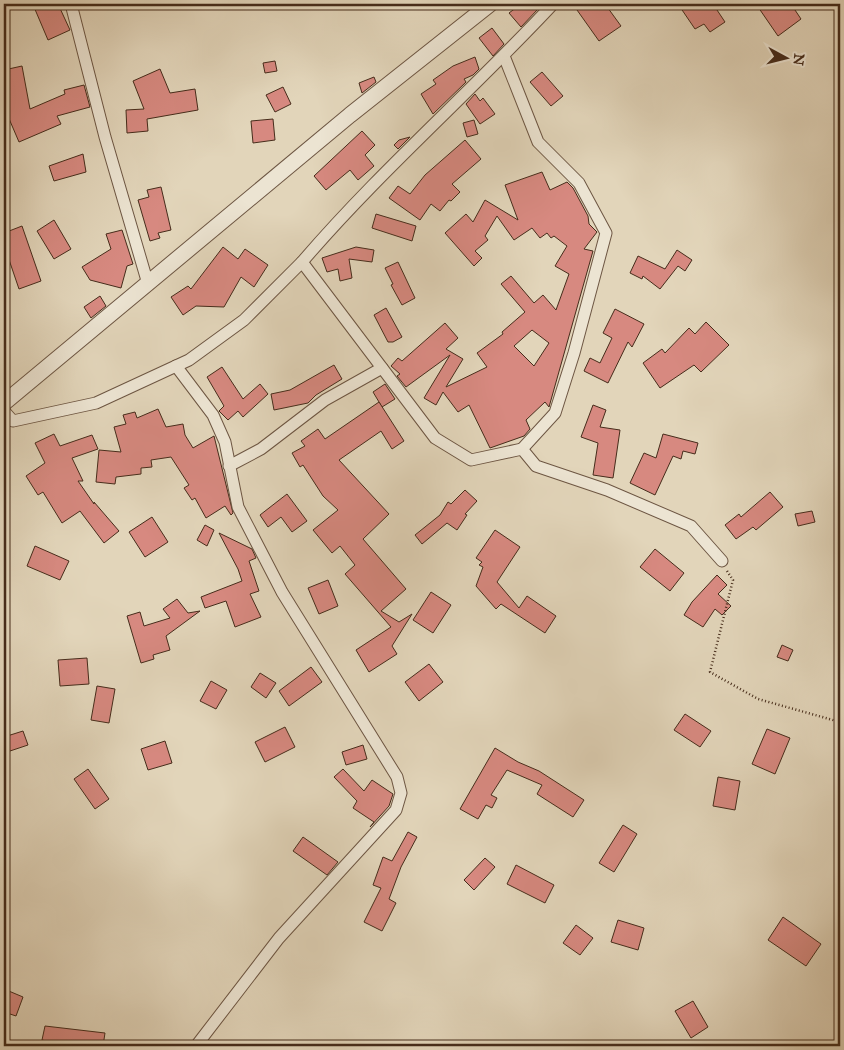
<svg xmlns="http://www.w3.org/2000/svg" width="844" height="1050" font-family="'IM FELL Great Primer',serif">
<style>
.building{fill:#d78980;stroke:#462c1b;fill-rule:evenodd}
.lines{fill:none;stroke-linecap:round;stroke-linejoin:round}
.minor-casing{stroke:#6d5643;stroke-width:13}
.tertiary-casing{stroke:#6d5643;stroke-width:17}
.path{stroke:#462c1b;stroke-width:2.5;stroke-dasharray:1 2.5;stroke-linecap:butt}
.minor{stroke:#ece4d2;stroke-width:11}
.tertiary{stroke:#ece4d2;stroke-width:15}
</style>
<rect width="100%" height="100%" fill="#e2d5ba"/>
<filter id="stains"><feTurbulence type="fractalNoise" baseFrequency=".004" numOctaves="4"/><feColorMatrix values="0 0 0 0 .2 0 0 0 0 .09 0 0 0 0 .02 0 0 0 .5 -.17"/></filter>
<radialGradient id="worn" r=".72"><stop offset=".6" stop-color="#630" stop-opacity="0"/><stop offset="1" stop-color="#630" stop-opacity=".3"/></radialGradient>
<g class="building">
<path d="M41 4H58L70 30 48 40 34 7Z"/>
<path d="M521 4H533L538 9 521 27 509 13Z"/>
<path d="M585 4H605L621 26 599 41 577 10Z"/>
<path d="M678 4H713L725 22 710 32 704 24 695 29Z"/>
<path d="M756 4H791L801 19 778 36Z"/>
<path d="M492 28 504 44 493 56 479 38Z"/>
<path d="M475 57 479 69 473 75 464 79 466 82 433 114 421 94 436 84 433 80 453 66Z"/>
<path d="M275 61 277 71 265 73 263 63Z"/>
<path d="M22 66 30 109 65 94 64 90 84 85 90 107 57 116 61 124 19 142 4 107V70Z"/>
<path d="M160 69 170 93 195 89 198 110 147 119 148 131 127 133 126 110 144 109 133 81Z"/>
<path d="M542 72 563 96 551 106 530 82Z"/>
<path d="M374 77 376 82 362 93 359 83Z"/>
<path d="M283 87 291 104 275 112 266 95Z"/>
<path d="M475 94 480 101 483 98 495 114 480 124 466 104Z"/>
<path d="M273 119 275 140 253 143 251 121Z"/>
<path d="M474 120 478 134 467 137 463 123Z"/>
<path d="M362 131 375 145 365 155 374 166 358 180 350 170 326 190 314 176Z"/>
<path d="M410 137 398 149 394 145 399 140Z"/>
<path d="M465 140 481 159 452 184 460 192 451 201 449 200 440 211 431 204 420 220 389 198 398 186 410 194 425 175Z"/>
<path d="M83 154 86 172 54 181 49 166Z"/>
<path d="M542 172 550 190 567 182 573 188 588 216 589 224 597 232 584 249 593 251 549 407 545 402 526 420 530 429 524 436 490 448 469 405 458 412 443 392 436 405 424 398 450 355 406 387 397 376 400 374 391 366 398 358 402 361 445 323 458 338 446 349 463 359 446 387 487 367 477 353 503 334 502 332 525 312 501 284 511 276 534 303 543 295 556 310 569 274 555 266 567 246 554 236 551 238 547 233 540 238 532 228 514 240 497 216 485 236 488 240 475 251 482 258 474 266 445 233 466 214 473 222 485 200 518 220 505 185ZM532 330 549 343 534 366 514 346Z"/>
<path d="M161 187 171 230 158 233 160 238 150 241 138 200 149 197 147 190Z"/>
<path d="M376 214 416 226 412 241 372 228Z"/>
<path d="M54 220 71 249 54 259 37 231Z"/>
<path d="M22 226 41 281 19 289 4 245V233Z"/>
<path d="M122 230 133 264 127 266 121 288 90 280 82 267 111 249 106 234Z"/>
<path d="M223 247 238 259 245 249 268 265 254 287 241 277 224 307 196 306 183 315 171 297 188 286 191 289Z"/>
<path d="M356 247 374 250 372 262 349 259 352 278 340 281 338 269 327 272 322 258Z"/>
<path d="M677 250 692 260 685 271 678 266 660 289 643 276 642 279 630 273 638 256 665 269Z"/>
<path d="M398 262 415 298 402 305 391 285 393 284 385 268Z"/>
<path d="M100 296 106 306 91 318 84 307Z"/>
<path d="M386 308 402 337 393 342H388L374 315Z"/>
<path d="M615 309 644 324 632 347 628 342 608 383 584 371 590 358 600 363 612 338 603 333Z"/>
<path d="M706 322 729 345 701 372 694 365 660 388 643 363 662 349 665 353 689 328 695 334Z"/>
<path d="M334 365 342 379 316 395 308 403 274 410 271 394 290 390Z"/>
<path d="M222 367 243 399 260 384 268 394 243 417 238 411 228 420 219 411 224 406 207 377Z"/>
<path d="M385 384 395 399 382 407 373 392Z"/>
<path d="M379 402 404 441 392 449 381 431 339 460 389 514 363 539 406 589 381 611 399 622 412 614 392 646 397 654 369 672 356 650 391 627 345 574 355 565 340 546 332 553 313 530 338 510 323 496 303 465 300 467 292 453 305 446 301 441 318 429 325 439Z"/>
<path d="M593 405 606 410 600 427 620 430 613 478 593 475 598 443 581 437Z"/>
<path d="M158 409 166 427 183 424 185 435 193 448 214 436 233 513 231 515 225 506 206 518 195 498 192 500 184 488 189 485 171 457 151 460 152 467 141 468V474L116 477 115 484 96 482 99 450 121 452 114 427 126 424 123 415 135 412 137 418Z"/>
<path d="M54 434 60 446 92 435 98 449 72 458 83 481H78L94 504V502L119 531 104 543 80 511 62 523 43 492 38 495 26 476 45 463 35 443Z"/>
<path d="M663 434 698 443 695 454 683 451 681 459 673 456 655 495 630 483 644 453 656 458Z"/>
<path d="M465 490 477 501 465 514 467 515 457 530 447 523 422 544 415 535 440 515 448 502 451 504Z"/>
<path d="M770 492 783 507 756 530 753 527 736 539 725 525 739 514 741 517Z"/>
<path d="M287 494 307 521 292 532 281 517 268 527 260 515Z"/>
<path d="M812 511 815 522 798 526 795 514Z"/>
<path d="M152 517 168 542 145 557 129 532Z"/>
<path d="M205 525 214 530 207 546 197 540Z"/>
<path d="M495 530 520 547 497 582 519 608 527 596 556 616 545 633 501 604 496 609 476 586 483 567 479 565 482 562 476 558Z"/>
<path d="M219 533 252 549 256 558 249 561 259 591 250 594 261 617 235 627 226 601 205 608 201 597 242 581 238 569Z"/>
<path d="M35 546 69 561 60 580 27 566Z"/>
<path d="M655 549 684 573 670 591 640 567Z"/>
<path d="M717 575 727 585 718 594 731 606 722 615 715 609 703 627 684 615 692 602Z"/>
<path d="M328 580 338 606 319 614 308 588Z"/>
<path d="M431 592 451 605 433 633 413 620Z"/>
<path d="M177 599 188 613 200 611 166 636 170 650 153 655 154 659 141 663 127 616 140 612 144 626 170 618 163 609Z"/>
<path d="M782 645 793 650 788 661 777 657Z"/>
<path d="M87 658 89 684 60 686 58 660Z"/>
<path d="M429 664 443 682 419 701 405 682Z"/>
<path d="M311 667 322 682 289 706 279 691Z"/>
<path d="M260 673 276 683 266 698 251 687Z"/>
<path d="M211 681 227 690 216 709 200 701Z"/>
<path d="M97 686 115 689 109 723 91 720Z"/>
<path d="M685 714 711 731 700 747 674 730Z"/>
<path d="M285 727 295 747 265 762 255 742Z"/>
<path d="M767 729 790 738 775 774 752 764Z"/>
<path d="M23 731 28 745 4 753V737Z"/>
<path d="M165 741 172 763 148 770 141 749Z"/>
<path d="M363 745 367 759 346 765 342 752Z"/>
<path d="M495 748 518 762 539 771 584 800 573 817 537 794 542 785 507 770 491 795 497 798 492 808 486 805 478 819 460 809Z"/>
<path d="M88 769 109 799 95 809 74 779Z"/>
<path d="M343 769 364 791 372 780 393 794 389 806 370 827 374 822 353 808 357 801 334 777Z"/>
<path d="M718 777 740 781 735 810 713 806Z"/>
<path d="M623 825 637 834 614 872 599 863Z"/>
<path d="M408 832 417 837 401 867 389 899 396 903 382 931 364 922 381 888 373 885 383 857 392 861Z"/>
<path d="M303 837 338 862 327 875 293 851Z"/>
<path d="M485 858 495 867 474 890 464 880Z"/>
<path d="M516 865 554 885 545 903 507 884Z"/>
<path d="M783 917 821 944 806 966 768 940Z"/>
<path d="M618 920 644 928 638 950 611 942Z"/>
<path d="M576 925 593 938 580 955 563 943Z"/>
<path d="M4 989 23 997 16 1016 4 1012Z"/>
<path d="M693 1001 708 1027 691 1038 675 1011Z"/>
<path d="M45 1026 105 1033 103 1046H71L42 1040Z"/>
</g>
<g class="lines">
<g class="minor-casing">
<g id="minor">
<path d="M71 4 105 137 148 284"/>
<path d="M504 56 538 142 579 183 606 233 574 353 555 413 522 449"/>
<path d="M302 262C380 171 471 92 553 4"/>
<path d="M176 366 213 415 225 442 238 507 282 592 397 777 401 793 396 810 279 938 196 1046"/>
<path d="M4 411 13 421 96 403 189 360 244 320 302 262 435 438 471 460 522 449 536 466 607 490 691 526 722 561"/>
<path d="M229 466 261 449 325 400 382 368"/>
</g>
</g>
<g class="tertiary-casing">
<path id="tertiary" d="M4 403 350 115 490 4"/>
</g>
<path class="path" d="M727 571 733 580 710 672 758 699 840 722"/>
<use href="#minor" class="minor"/>
<use href="#tertiary" class="tertiary"/>
</g>
<rect width="844" height="1050" fill="none" stroke="#e2d5ba" stroke-width="20"/>
<rect x="5" y="5" width="834" height="1040" fill="none" stroke="#462c1b" stroke-width="2.5"/>
<rect x="10" y="10" width="824" height="1030" fill="none" stroke="#462c1b"/>
<g transform="translate(786 58) rotate(97)" stroke="#ece4d2" stroke-width="4" paint-order="stroke">
<path d="M0-4L9 19L0 12L-9 19Z" fill="#462c1b"/>
<text y="-8" font-size="14" font-weight="bold" text-anchor="middle" fill="#462c1b">N</text>
</g>
<rect width="100%" height="100%" filter="url(#stains)"/>
<rect width="100%" height="100%" fill="url(#worn)"/>
</svg>
